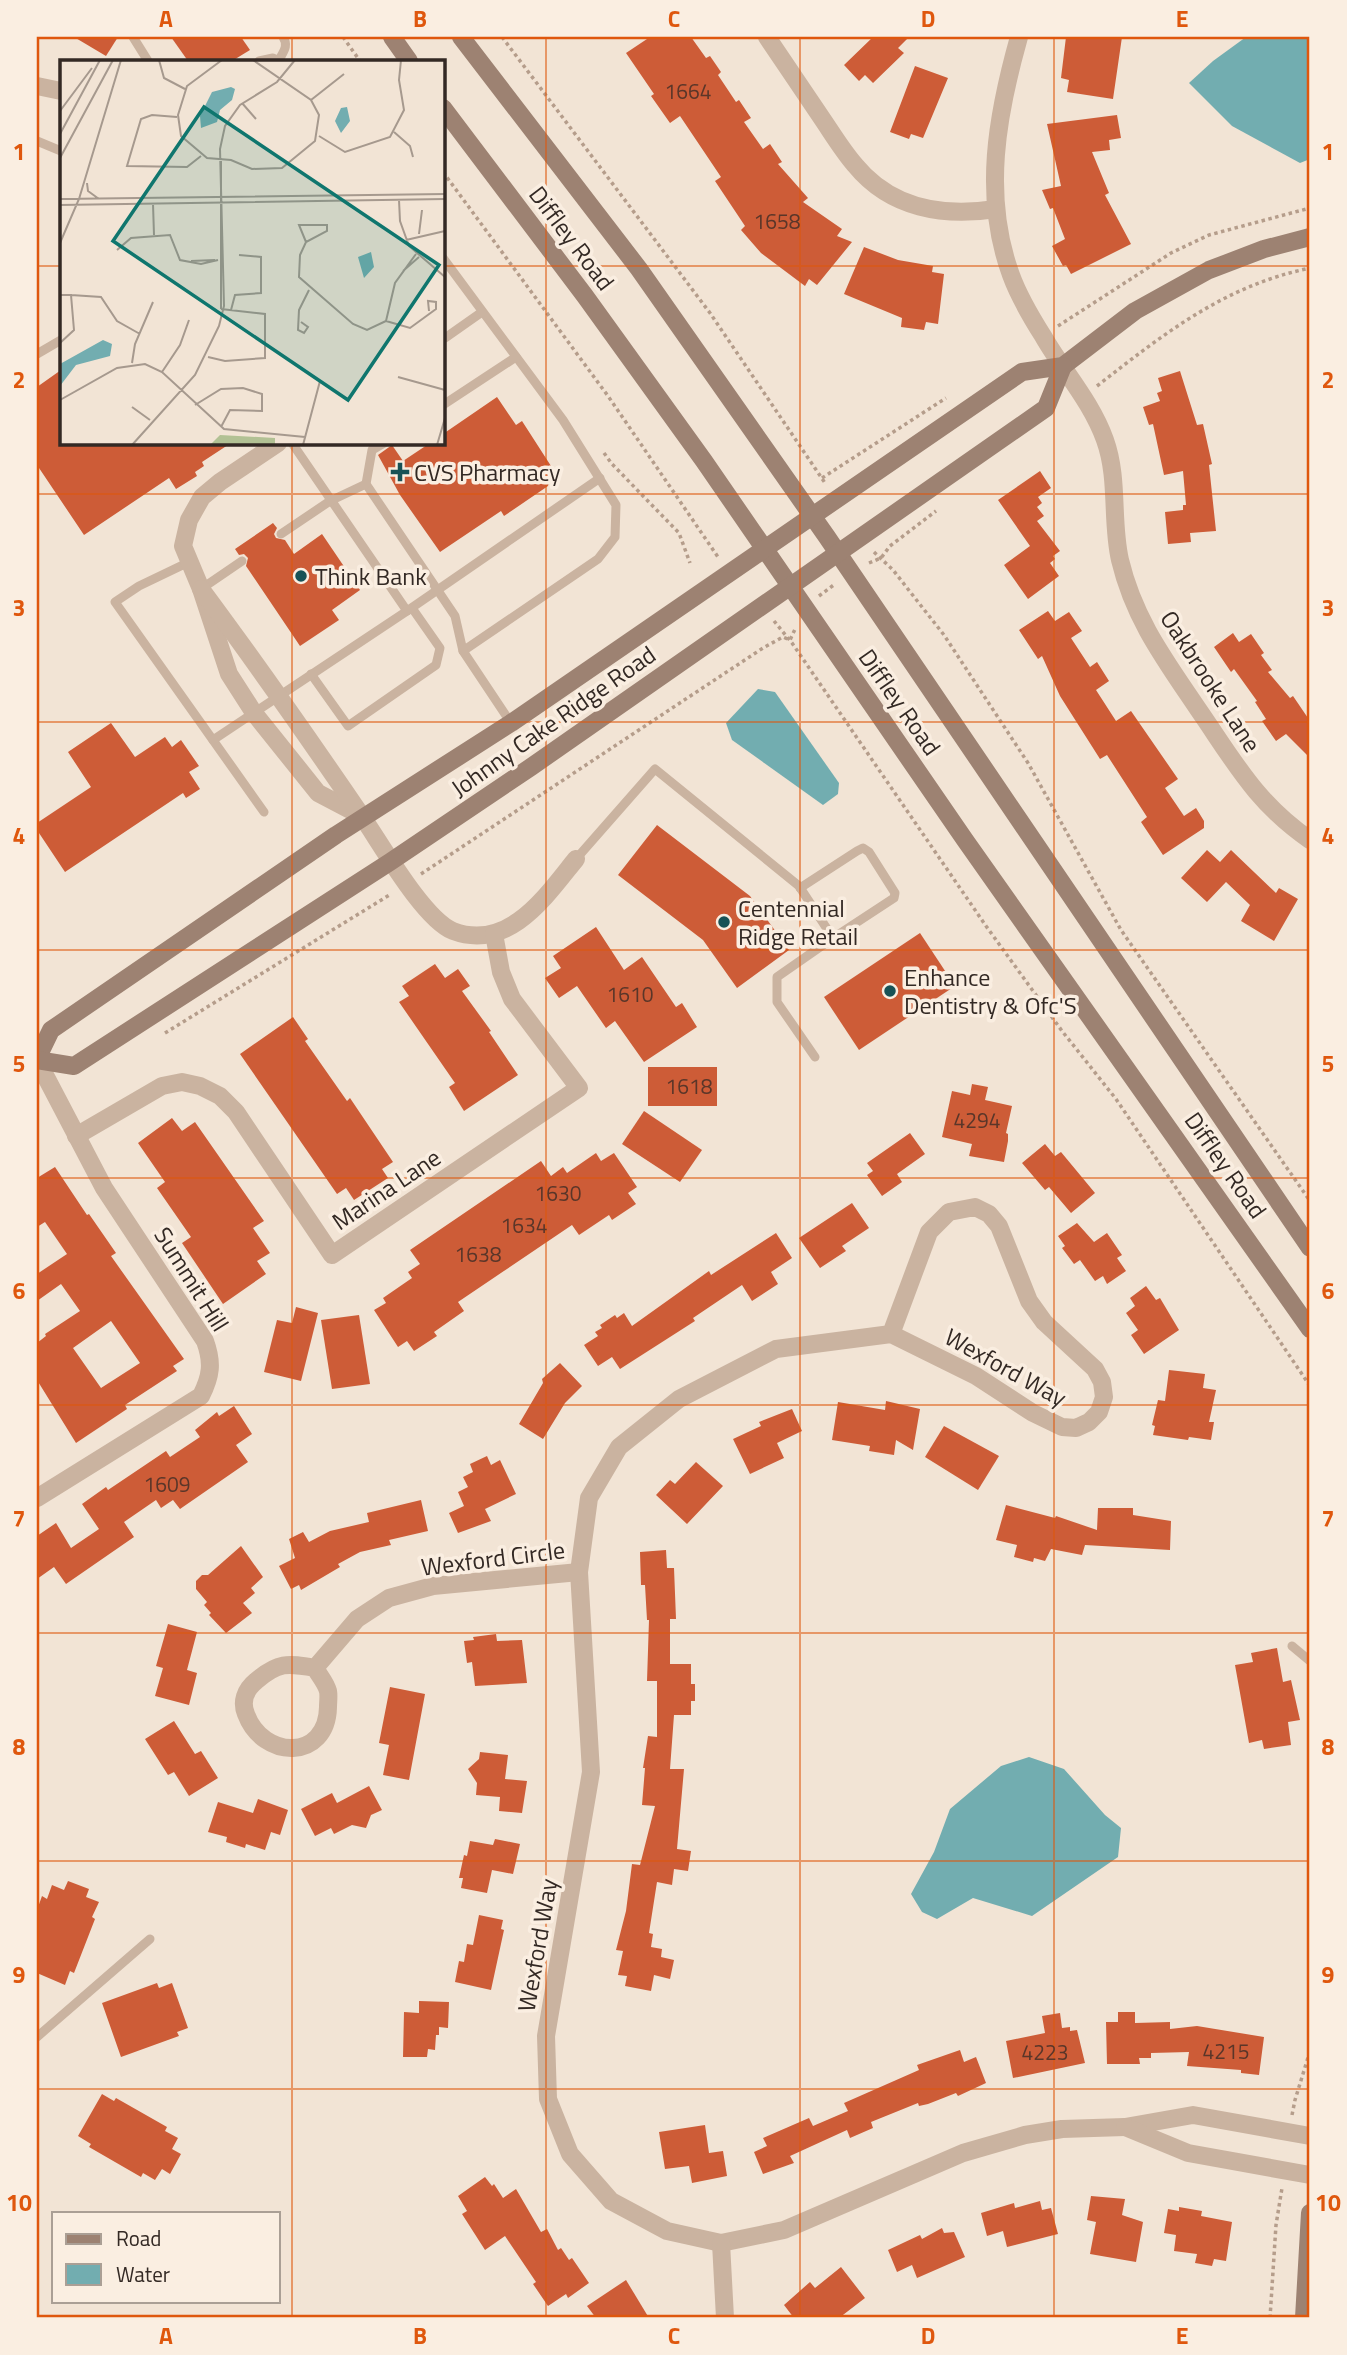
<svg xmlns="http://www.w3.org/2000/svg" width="1347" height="2355" font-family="'Titillium Web',sans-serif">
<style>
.water{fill:#72adb0}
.building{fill:#cd5c37;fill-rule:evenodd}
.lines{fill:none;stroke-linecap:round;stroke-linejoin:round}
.path{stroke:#b59d8b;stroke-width:3.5;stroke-dasharray:3.5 3.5;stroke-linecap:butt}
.lane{stroke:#cab3a0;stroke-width:9}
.street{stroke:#cab3a0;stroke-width:18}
.secondary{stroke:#9d8272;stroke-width:18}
.grid{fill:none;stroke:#df570d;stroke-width:2;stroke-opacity:0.55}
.poi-dot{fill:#185256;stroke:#faeee1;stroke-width:2.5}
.labels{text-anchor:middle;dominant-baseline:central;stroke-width:7;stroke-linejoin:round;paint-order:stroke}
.number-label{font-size:21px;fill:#5a3629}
.street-label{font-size:24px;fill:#332924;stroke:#faeee1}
.poi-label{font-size:24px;fill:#332924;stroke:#faeee1;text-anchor:start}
.inset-road{fill:none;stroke:#a6998e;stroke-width:2}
.view{fill:#0f766e;fill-opacity:0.15;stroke:#0f766e;stroke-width:3.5}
.inset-edge{fill:none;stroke:#332924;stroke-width:3.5}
.neatline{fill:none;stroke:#df570d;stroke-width:2.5}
.grid-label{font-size:23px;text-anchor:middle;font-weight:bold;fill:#df570d}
</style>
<rect width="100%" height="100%" fill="#f2e4d5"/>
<g class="water">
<path d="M1246 37H1310V159L1300 163 1232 126 1189 83 1213 61Z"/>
<path d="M758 689 775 692 839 783 838 794 823 805 732 740 726 723Z"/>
<path d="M1029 1757 1064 1769 1105 1815 1121 1828 1118 1857 1032 1916 973 1898 937 1919 922 1912 911 1894 934 1852 950 1809 1001 1766Z"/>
</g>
<g class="building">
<path d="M74 37H118L106 56Z"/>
<path d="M171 37H241L250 50 232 61H188Z"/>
<path d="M650 37H691L706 58 710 56 721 72 718 75 736 102 739 100 751 118 744 122 763 149 770 144 782 162 778 164 808 198 803 202 842 229 837 236 852 242 817 285 809 279 805 286 761 253 741 230 745 226 715 181 721 177 680 116 670 123 651 96 654 94 626 53Z"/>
<path d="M873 37H909L898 48 904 53 873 83 865 75 859 81 844 65Z"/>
<path d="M1066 37H1122L1113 99 1067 92 1069 80 1061 78Z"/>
<path d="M915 66 948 78 923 138 911 134 909 139 890 132Z"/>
<path d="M1117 115 1121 138 1109 140 1110 150 1092 152 1109 193 1105 195 1131 244 1071 274 1066 265 1063 266 1052 246 1065 239 1053 208 1050 209 1042 190 1061 186 1047 124Z"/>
<path d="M864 247 898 260 933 266 932 272 944 274 938 324 926 322 924 330 901 327 902 318 844 294Z"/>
<path d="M61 370V443H231L202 462 204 466 195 472 197 476 176 489 169 478 84 535 37 465V387Z"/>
<path d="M1180 371 1197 425 1203 424 1212 464 1209 465 1216 531 1190 533 1191 542 1168 544 1165 512 1183 510V505H1186L1183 471 1164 475 1153 424 1149 425 1143 407 1160 401 1157 393 1162 391 1158 378Z"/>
<path d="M497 397 516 425 522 421 551 466V474L548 486 504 516 501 511 440 552 400 495 378 455 392 445 403 461 430 443H443V434Z"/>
<path d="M1040 471 1051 488 1038 497 1042 503 1037 507 1044 516 1037 521 1060 551 1053 556 1055 559 1050 563 1059 576 1028 599 1004 565 1030 546 998 500Z"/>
<path d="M273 523 277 528 274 534 276 538 285 540 294 554 322 534 360 590 332 610 339 620 300 646 246 566 248 558 244 554 239 555 235 549Z"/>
<path d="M1048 611 1055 621 1069 612 1082 631 1071 638 1090 667 1097 662 1109 681 1096 690 1116 721 1131 711 1178 779 1165 788 1184 816 1196 808 1204 821V828L1163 855 1141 822 1147 817 1107 755 1100 759 1060 696 1042 656 1038 659 1019 630Z"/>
<path d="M1233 633 1239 642 1251 634 1264 653 1261 655 1272 670 1268 672 1290 698 1293 696 1310 721V758L1286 734 1276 741 1262 721 1266 719 1255 702 1257 701 1234 669 1231 672 1214 647Z"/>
<path d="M111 723 135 757 165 737 172 747 181 740 199 766 189 772 200 789 186 798 183 793 65 872 37 830V823L91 787 68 752Z"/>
<path d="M657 825 750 896 789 950 737 988 703 940 618 875Z"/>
<path d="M1207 850 1220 862 1231 850 1276 893 1279 888 1298 899 1274 941 1241 921 1250 905 1226 882 1207 902 1181 878Z"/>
<path d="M596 927 624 970 642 957 676 1007 682 1003 697 1027 644 1062 615 1021 606 1028 577 986 559 998 545 978 561 968 553 956Z"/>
<path d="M920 933 955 986 859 1050 824 997Z"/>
<path d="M435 964 445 978 458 969 470 986 462 991 491 1031 489 1032 518 1075 464 1111 449 1087 455 1083 399 1002 409 996 402 986Z"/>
<path d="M293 1017 308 1039 305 1041 347 1101 350 1098 393 1162 382 1169 388 1178 354 1200 346 1188 337 1194 240 1054Z"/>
<rect x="648" y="1067" width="69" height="39"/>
<path d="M972 1084 988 1087 985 1100 1012 1106 1006 1133 1008 1134V1141L1004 1162 969 1156 972 1144 942 1137 952 1091 970 1095Z"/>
<path d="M644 1111 702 1150 680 1182 622 1144Z"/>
<path d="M172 1118 182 1131 195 1122 264 1221 253 1228 270 1253 257 1261 266 1274 223 1304 182 1243 191 1237 157 1188 165 1182 138 1143Z"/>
<path d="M910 1133 925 1154 897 1174 902 1182 882 1196 867 1175 873 1171 867 1163Z"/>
<path d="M1045 1144 1055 1156 1061 1152 1095 1193 1071 1213 1049 1187 1045 1190 1022 1163Z"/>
<path d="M596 1153 601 1161 614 1153 637 1187 628 1193 636 1204 612 1220 609 1215 579 1235 572 1225 458 1302 464 1311 434 1332 437 1336 414 1351 407 1341 398 1347 374 1310 386 1303 383 1298 412 1278 408 1272 420 1264 410 1250 541 1161 551 1176 563 1167 567 1173Z"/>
<path d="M55 1167 87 1215 89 1214 116 1253 111 1256 184 1359 173 1366 177 1371 125 1405 127 1409 76 1443 37 1380V1343L46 1336 45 1334 80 1311 61 1284 37 1301V1274L67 1254 45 1222 37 1227V1178ZM111 1321 140 1363 101 1388 73 1348Z"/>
<path d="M852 1203 869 1228 842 1246 846 1251 820 1268 799 1238Z"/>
<path d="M1077 1223 1094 1242 1107 1233 1122 1255 1117 1258 1126 1271 1107 1284 1103 1276 1095 1281 1080 1260 1074 1264 1062 1248 1065 1246 1058 1236Z"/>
<path d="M776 1233 792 1258 771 1272 778 1284 752 1301 742 1285 693 1318 695 1321 620 1369 612 1357 598 1366 584 1345 598 1336 595 1332 602 1328 600 1325 615 1315 617 1318 624 1313 632 1326 709 1271 711 1275Z"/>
<path d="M1146 1286 1156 1300 1160 1298 1179 1330 1144 1354 1131 1335 1138 1330 1126 1313 1135 1306 1130 1298Z"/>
<path d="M296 1307 318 1313 301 1381 264 1372 277 1320 292 1323Z"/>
<path d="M359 1315 370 1384 332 1389 321 1320Z"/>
<path d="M560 1363 582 1386 565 1403 543 1439 519 1424 543 1383 542 1379Z"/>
<path d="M1169 1370 1205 1374 1203 1388 1216 1390 1209 1422H1214L1211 1440 1189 1437 1188 1440 1153 1435 1155 1426 1152 1425 1158 1400 1165 1401Z"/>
<path d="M886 1401 920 1409 913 1450 896 1440 894 1455 869 1451 870 1446 832 1440 838 1402 885 1410Z"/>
<path d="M234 1406 252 1434 236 1445 248 1462 180 1509 173 1500 161 1508 156 1500 124 1522 134 1537 66 1584 54 1567 37 1579V1536L56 1523 71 1548 99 1529 82 1504 106 1487 108 1490 166 1451 170 1457 200 1437 195 1430 217 1412 219 1416Z"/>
<path d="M792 1409 802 1431 777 1443 784 1458 750 1474 733 1439 761 1426 759 1422Z"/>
<path d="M944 1426 999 1456 978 1490 925 1457Z"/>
<path d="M487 1456 491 1465 500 1460 516 1494 485 1509 491 1521 458 1533 449 1513 464 1506 458 1492 468 1487 463 1477 473 1472 470 1464Z"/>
<path d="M696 1462 723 1486 687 1524 656 1495 670 1480 675 1484Z"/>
<path d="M421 1500 428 1531 389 1540 391 1545 360 1552 338 1564 340 1567 301 1590 299 1585 291 1589 279 1566 295 1558 289 1539 303 1532 309 1542 330 1531 369 1522 367 1513Z"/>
<path d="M1006 1505 1055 1518 1056 1516 1097 1530 1098 1508H1133V1515L1171 1521 1170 1550 1085 1545 1082 1555 1051 1549 1045 1561 1034 1558 1033 1562 1014 1557 1017 1545 996 1540Z"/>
<path d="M241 1546 263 1577 251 1588 255 1593 243 1603 252 1613 226 1633 209 1615 211 1613 204 1605 207 1602 196 1589V1581L202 1575H208Z"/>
<path d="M666 1550 667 1568H674L676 1619H670V1664H691V1684H695V1701H691V1715H674L670 1769H684L677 1849 691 1851 688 1871 674 1869 672 1885 657 1882 649 1933 653 1934 651 1947 662 1949 661 1957 674 1960 670 1979 654 1975 651 1991 625 1986 627 1976 618 1975 623 1951 616 1950 626 1911 632 1864 640 1865 655 1806 642 1805 645 1768H643L648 1736 657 1737V1681H647L649 1620H647L645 1585H641L640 1552Z"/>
<path d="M168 1624 197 1632 187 1670 197 1673 189 1705 155 1696 163 1668 156 1666Z"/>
<path d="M496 1634 497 1641 522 1640 527 1683 475 1686 472 1662 467 1663 464 1641 474 1640 473 1637Z"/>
<path d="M1277 1648 1283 1682 1291 1680 1300 1720 1288 1722 1291 1745 1264 1749 1262 1740 1249 1743 1235 1665 1253 1662 1251 1653Z"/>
<path d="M390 1687 425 1694 409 1780 383 1775 389 1745 379 1743Z"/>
<path d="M174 1721 195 1754 201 1751 218 1778 189 1796 174 1772 168 1775 145 1739Z"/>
<path d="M480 1752 508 1755 505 1779 527 1781 522 1813 499 1811 500 1797 476 1795 477 1783 468 1769 479 1759Z"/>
<path d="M369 1786 382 1810 371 1815 366 1828 352 1825 334 1834 331 1828 315 1836 301 1809 332 1793 337 1803Z"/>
<path d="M258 1799 288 1810 280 1835 271 1832 265 1850 246 1844 245 1848 226 1842 227 1837 208 1832 218 1802 253 1813Z"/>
<path d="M495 1839 520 1844 513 1874 492 1870 487 1893 461 1888 463 1878H459L464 1855 467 1856 470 1841 493 1845Z"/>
<path d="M68 1881 89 1889 86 1897 99 1902 92 1917 95 1919 74 1973 70 1971 65 1985 37 1973V1910L42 1896 47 1899 52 1885 64 1890Z"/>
<path d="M479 1915 503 1920 501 1929 504 1930 491 1990 455 1982 459 1961 464 1962 467 1944 473 1945Z"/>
<path d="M157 1983 159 1988 172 1983 188 2028 177 2032 179 2036 121 2057 102 2003Z"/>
<path d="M419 2001 449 2002 448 2028 439 2027V2035H436L435 2050 428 2049 427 2057H403L404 2012 419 2013Z"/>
<path d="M1118 2012H1135V2023L1170 2022V2029L1197 2026 1264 2037 1259 2075 1241 2073V2070L1187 2066 1189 2052 1151 2053V2058H1139L1140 2064H1107L1106 2022H1118Z"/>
<path d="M1060 2013 1062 2028 1070 2027V2031L1077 2030 1085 2063 1013 2078 1006 2041 1045 2033 1042 2016Z"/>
<path d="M960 2050 964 2062 976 2057 986 2083 958 2096 956 2093 928 2104 919 2106 918 2103 871 2122 873 2128 850 2138 847 2130 790 2156 794 2163 763 2174 754 2152 767 2146 763 2138 809 2118 813 2126 848 2111 844 2103 919 2070 917 2065Z"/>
<path d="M102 2094 114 2101 116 2098 167 2127 165 2131 178 2138 172 2149 181 2154 170 2174 162 2169 155 2180 143 2173 141 2177 89 2147 91 2144 78 2136Z"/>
<path d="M705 2125 709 2153 723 2151 727 2176 692 2183 689 2166 665 2169 659 2132Z"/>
<path d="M485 2177 492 2186 494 2184 503 2198 516 2189 541 2232 547 2229 558 2250 561 2248 569 2260 572 2258 589 2283 568 2298 566 2294 548 2306 533 2284 536 2282 505 2236 485 2250 462 2214 467 2211 458 2196Z"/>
<path d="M1091 2196 1125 2199 1122 2215 1143 2222 1136 2262 1090 2254 1096 2222 1087 2220Z"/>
<path d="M1040 2201 1042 2210 1051 2208 1058 2234 1007 2247 1003 2231 987 2236 981 2213 1014 2203 1015 2208Z"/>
<path d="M1179 2207 1202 2211 1201 2216 1232 2222 1226 2261 1214 2259 1212 2266 1195 2263 1197 2254 1174 2251 1176 2235 1164 2233 1168 2209 1179 2211Z"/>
<path d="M942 2228 944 2233 954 2232 965 2257 917 2278 912 2265 897 2272 888 2250 920 2235 922 2239Z"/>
<path d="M841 2267 865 2298 839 2318H794L784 2305 810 2282 815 2288Z"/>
<path d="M626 2280 649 2318H596L587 2306Z"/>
</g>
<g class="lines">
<g class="path">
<path d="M343 37 360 61"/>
<path d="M502 37 710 313 825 483"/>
<path d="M443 172 608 396 718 557"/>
<path d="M1058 326 1171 253 1209 235 1310 208"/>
<path d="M1097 386C1165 333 1224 286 1310 268"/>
<path d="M604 453 612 464 679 533 690 563"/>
<path d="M822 478 946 398"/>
<path d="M874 552 893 570 944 635 1028 763 1121 930 1310 1201"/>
<path d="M869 563 881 558 890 546 936 511"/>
<path d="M819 596 835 584"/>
<path d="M774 621 792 643 986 926 1062 1031 1116 1099 1310 1386"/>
<path d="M421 874 763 648 783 637 790 640 796 627"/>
<path d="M165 1033 391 894"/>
<path d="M1292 2115 1295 2100 1310 2051"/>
<path d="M1270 2318 1276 2225 1282 2188"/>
</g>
<g class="lane">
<path d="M133 37 148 61"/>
<path d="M279 60C283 52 289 46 283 37"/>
<path d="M259 61 273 58 279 61"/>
<path d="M37 141 61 151"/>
<path d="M443 258 563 420 616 505 615 537 598 559 463 651 511 723"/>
<path d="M445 338 482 312"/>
<path d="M37 354 61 340"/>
<path d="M443 405 516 357"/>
<path d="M292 443 407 611"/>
<path d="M384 443 372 450 366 484 455 616 463 651"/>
<path d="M281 534 330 501 366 484"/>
<path d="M189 562 139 586 115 602 264 812"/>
<path d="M201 589 242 561"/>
<path d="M311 674 348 726 436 665 440 648 412 608"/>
<path d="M213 740 407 611 600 478"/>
<path d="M576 859 655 769 799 886 833 938 777 977V1002L815 1057"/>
<path d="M800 888 857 851 863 848 869 852 895 893 894 898 833 938"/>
<path d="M1292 1646 1310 1661"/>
<path d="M37 2037 150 1939"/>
</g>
<g class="street">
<path d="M767 37C785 64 803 90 821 117 832 133 842 150 855 165 891 209 944 217 996 209"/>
<path d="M1019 37C997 115 982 196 1011 275 1019 297 1031 317 1043 336 1063 371 1091 401 1105 440 1119 479 1111 521 1120 560 1134 619 1165 660 1198 709 1234 761 1256 803 1310 840"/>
<path d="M37 86 61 91"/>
<path d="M278 443 220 482 202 497 189 520 183 546 201 589 229 674 254 713 318 793 358 814"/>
<path d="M201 589C256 663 309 739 361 815 380 842 423 919 453 931 509 952 546 896 576 859"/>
<path d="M37 1060 104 1188 205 1341C213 1363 211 1376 201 1396L37 1498"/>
<path d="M76 1136 162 1086 182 1082 200 1086 220 1096 236 1112 332 1255 579 1088 512 999 501 972 494 934"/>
<path d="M891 1334 929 1232 949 1212 975 1207 989 1214 999 1226 1029 1301 1044 1322 1095 1369 1102 1382 1104 1397 1099 1412 1089 1422 1076 1428 1062 1427 1033 1413 976 1376 891 1334 776 1349 679 1399 619 1447 589 1498 579 1572 591 1772 546 2036 548 2099 570 2154 611 2201 667 2231 721 2243 784 2230 963 2153 1025 2135 1062 2129 1125 2127 1193 2115 1310 2136"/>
<path d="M315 1668C319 1675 326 1683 328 1691 329 1696 328 1702 328 1707 327 1761 263 1760 246 1714 241 1702 245 1690 256 1681 278 1662 287 1663 315 1668L357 1619 389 1598 433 1586 579 1572"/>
<path d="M1125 2127 1188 2153 1310 2175"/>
<path d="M721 2243 725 2318"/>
</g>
<g class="secondary">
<path d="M392 37 409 61"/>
<path d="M461 37 639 269 827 537 1310 1248"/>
<path d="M443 108 585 296 704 461 965 840 1310 1329"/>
<path d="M37 1059 51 1030 336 835 511 723 1022 372 1063 366 1135 311 1209 270 1264 249 1310 237"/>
<path d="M37 1060 74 1066 390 862 531 767 1046 408 1063 366"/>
<path d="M1304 2318 1310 2213"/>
</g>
</g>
<path class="grid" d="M292 37V61M546 37V2318M800 37V2318M1054 37V2318M37 266H61M443 266H1310M292 443V2318M37 494H1310M37 722H1310M37 950H1310M37 1178H1310M37 1405H1310M37 1633H1310M37 1861H1310M37 2089H1310"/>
<g class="poi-dot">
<path d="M396.5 461.5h7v7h7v7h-7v7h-7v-7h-7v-7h7z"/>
<circle cx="301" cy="576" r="7"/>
<circle cx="724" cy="922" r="7"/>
<circle cx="890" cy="991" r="7"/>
</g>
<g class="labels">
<g class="number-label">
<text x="688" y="91">1664</text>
<text x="777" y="221">1658</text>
<text x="630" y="994">1610</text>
<text x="689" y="1086">1618</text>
<text x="977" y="1120">4294</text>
<text x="558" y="1193">1630</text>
<text x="524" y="1225">1634</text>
<text x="478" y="1254">1638</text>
<text x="167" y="1484">1609</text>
<text x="1226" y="2051">4215</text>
<text x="1045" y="2052">4223</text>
</g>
<g class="street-label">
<text transform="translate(572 238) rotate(53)">Diffley Road</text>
<text transform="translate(1211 681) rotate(57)">Oakbrooke Lane</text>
<text transform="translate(900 702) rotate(55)">Diffley Road</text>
<text transform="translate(553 721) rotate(-35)">Johnny Cake Ridge Road</text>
<text transform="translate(1226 1165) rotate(55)">Diffley Road</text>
<text transform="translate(386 1189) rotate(-34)">Marina Lane</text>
<text transform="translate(192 1279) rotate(58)">Summit Hill</text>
<text transform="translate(1006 1367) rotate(29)">Wexford Way</text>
<text transform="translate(493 1558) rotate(-7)">Wexford Circle</text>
<text transform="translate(537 1945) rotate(-80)">Wexford Way</text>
</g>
<g class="poi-label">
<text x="414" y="472">CVS Pharmacy</text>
<text x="315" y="576">Think Bank</text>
<text x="738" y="908">Centennial<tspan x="738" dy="28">Ridge Retail</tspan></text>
<text x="904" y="977">Enhance<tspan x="904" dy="28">Dentistry &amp; Ofc'S</tspan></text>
</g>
</g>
<g transform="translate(60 60)">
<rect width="385" height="385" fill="#f2e4d5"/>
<path d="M160 375 215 378V385H150Z" fill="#b2c194"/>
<path d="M171 27 175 29 172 40 160 50 157 62 141 68 140 56 152 32ZM287 47 290 61 281 73 275 61 281 48ZM311 192 314 207 304 218 298 197ZM43 280 52 284 50 296 16 305 0 326V304Z" fill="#72adb0"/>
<path class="inset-road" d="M99 0 104 18 125 29M162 0 127 26 118 55 121 76 147 98 171 100 192 109 222 108 255 81 259 55 251 40 193 0M251 40 284 14M182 43 196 59M0 51 32 8M117 57 92 55 81 59 67 106 127 107 141 96M334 72 350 86 353 97M0 74 40 0M259 76 285 92 330 77 344 50 339 20 341 0M0 98 53 0M161 100V249M27 123 28 131 39 139M0 139 385 134M339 140 340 161 349 186 385 217M93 144 94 175M0 145 385 139M359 174 362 150M346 180 385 171M246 182 239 165H267V171L246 182 240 195 239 217 293 264 307 270 326 261 335 223 356 194M0 183 19 139 61 0M57 190 71 178 110 175 120 200 141 204 158 200M131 201 155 200M343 211 359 197M0 235H11L14 270 0 283M11 235 41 237 57 261 80 274M171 250 175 235 201 233V197L179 195M326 261 350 268 376 249V242L368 241 369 251M241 262 248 267 244 273 238 270 239 250 249 230M148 297 165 301 205 298V254L161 249M72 303 75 284 93 242M102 312 120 285 129 260M338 317 385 330M0 340 57 308 85 304 102 312 164 369 245 377M135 345 161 329 183 328 202 334V351L170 350 161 367M72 347 90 360M72 385 135 315 159 266 164 246 160 89 165 66 180 45 217 22 235 0M243 385 260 321M377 385 385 358"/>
<path class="view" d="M144 47 379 205 288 340 53 181Z"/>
<rect width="385" height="385" class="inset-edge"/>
</g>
<rect width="1347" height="2355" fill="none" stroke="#faeee1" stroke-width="77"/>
<rect x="52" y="2212" width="228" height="91" fill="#faeee1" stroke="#aa9f95" stroke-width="2"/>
<rect x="66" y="2234" width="35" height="10" fill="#9d8272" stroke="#aa9f95" stroke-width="2"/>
<text x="116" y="2246" font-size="21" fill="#332924">Road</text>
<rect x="66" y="2264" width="35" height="21" fill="#72adb0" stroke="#aa9f95" stroke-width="2"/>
<text x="116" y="2282" font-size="21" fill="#332924">Water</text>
<rect x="38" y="38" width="1270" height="2278" class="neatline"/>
<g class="grid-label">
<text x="166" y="27">A</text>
<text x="420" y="27">B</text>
<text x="674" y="27">C</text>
<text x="928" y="27">D</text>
<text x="1182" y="27">E</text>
<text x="19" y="160">1</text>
<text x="1328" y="160">1</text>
<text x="19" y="388">2</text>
<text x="1328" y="388">2</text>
<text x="19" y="616">3</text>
<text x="1328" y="616">3</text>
<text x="19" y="844">4</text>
<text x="1328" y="844">4</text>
<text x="19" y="1072">5</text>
<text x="1328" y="1072">5</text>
<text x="19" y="1299">6</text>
<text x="1328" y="1299">6</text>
<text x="19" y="1527">7</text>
<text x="1328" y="1527">7</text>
<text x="19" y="1755">8</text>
<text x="1328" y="1755">8</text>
<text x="19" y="1983">9</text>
<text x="1328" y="1983">9</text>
<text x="19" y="2211">10</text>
<text x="1328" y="2211">10</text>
<text x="166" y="2344">A</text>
<text x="420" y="2344">B</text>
<text x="674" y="2344">C</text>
<text x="928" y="2344">D</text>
<text x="1182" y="2344">E</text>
</g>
</svg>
